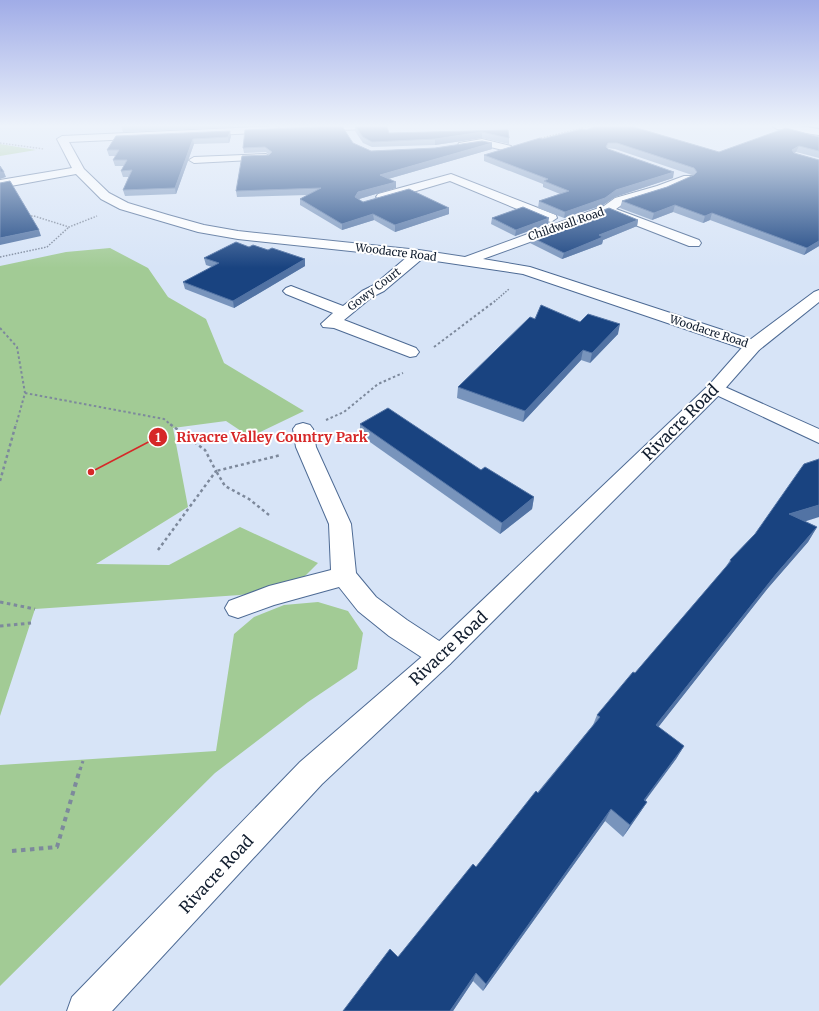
<svg xmlns="http://www.w3.org/2000/svg" width="819" height="1011" font-family="Merriweather,serif">
<style>
.green{fill:#a2cb95}
.lines{fill:none;stroke-linecap:round;stroke-linejoin:round}
.minor-casing{stroke:#4d6a94;stroke-width:2}
.major-casing{stroke:#4d6a94;stroke-width:2}
.path-far4{stroke:#7d899c;stroke-width:1.5;stroke-dasharray:1.5 1.5;stroke-linecap:butt}
.path-far3{stroke:#7d899c;stroke-width:2;stroke-dasharray:2.5 2.5;stroke-linecap:butt}
.path-far2{stroke:#7d899c;stroke-width:2.5;stroke-dasharray:3 3;stroke-linecap:butt}
.path-far1{stroke:#7d899c;stroke-width:3;stroke-dasharray:3.5 3.5;stroke-linecap:butt}
.path{stroke:#7d899c;stroke-width:4;stroke-dasharray:4.5 4.5;stroke-linecap:butt}
.minor{fill:#fff;fill-rule:evenodd}
.major{fill:#fff;fill-rule:evenodd}
.wall{fill:#7894bc}
.shaded-wall{fill:#5273a4}
.building{fill:#194380;stroke:#5273a4}
.labels{text-anchor:middle;dominant-baseline:central;stroke-width:4;stroke-linejoin:round;paint-order:stroke}
.far-street-label{font-size:11px;fill:#111d2e;stroke:#fff}
.near-street-label{font-size:16px;fill:#111d2e;stroke:#fff}
.leader{fill:none;stroke:#d62828;stroke-width:1.5}
.callout-dot{fill:#d62828;stroke:#fff;stroke-width:1.5}
.mark-label{font-size:12px;text-anchor:middle;font-weight:bold;fill:#fff}
.callout-label{font-size:14px;text-anchor:middle;font-weight:bold;fill:#d62828;stroke:#fff;stroke-width:4;stroke-linejoin:round;paint-order:stroke}
</style>
<rect width="100%" height="100%" fill="#d7e4f7"/>
<g class="green">
<path d="M0 144 36 150 0 156Z"/>
<path d="M110 248 148 268 168 297 206 319 224 363 304 411 250 437 226 421 173 428 188 507 96 564 169 565 240 527 318 563 304 577 277 590 240 595 35 609 0 716V266L66 252Z"/>
<path d="M318 602 348 611 363 633 357 669 308 702 215 773 0 986V765L216 751 234 634 254 617 284 605Z"/>
</g>
<g class="lines">
<g class="minor-casing">
<g id="minor">
<path d="M276 126 280 129 275 132 69 142 84 169 109 193 128 203 168 215 204 225 238 231 419 250 465 257 604 206 615 198 657 186 684 176H692L694 178 692 180 665 192 623 204 616 209 699 240 701 243 699 246H689L607 214 483 259 530 267 759 342 761 346 759 350 753 351 747 350 523 274 422 259 384 291 372 297 344 320 416 348 419 352 416 356 410 357 334 328 323 327 321 324 333 313 286 294 283 291 286 288 291 286 343 306 362 291 374 285 407 257 238 239 198 232 120 209 101 199 76 174 0 188V180L72 168 57 139 62 136Z"/>
<path d="M308 126H372L367 129 312 131 309 130Z"/>
<path d="M482 139 511 146 512 148 507 151 482 145 463 148 458 145 459 143Z"/>
<path d="M266 154 271 157 270 159 194 163 189 160 194 157Z"/>
<path d="M451 174 556 215 557 218 551 222 546 221 450 181 382 201 376 197 378 194Z"/>
<path d="M716 383 819 429V443L710 392 707 388 710 384Z"/>
<path d="M303 423 310 425 313 429 316 447 351 524 356 573 376 597 407 620 450 648 454 656 450 664 441 668 432 664 389 636 358 611 339 587 274 605 238 618 229 615 225 608 229 601 269 586 331 570 329 524 296 447 293 429 296 425Z"/>
</g>
</g>
<g class="major-casing">
<g id="major">
<path d="M772 126H800L819 129V135L777 129Z"/>
<path d="M819 290V302L759 350 722 392 450 664 322 784 112 1011H67L72 997 300 762 432 648 710 384 747 342 814 292Z"/>
</g>
</g>
<g class="path-far4">
<path d="M538 139 590 126"/>
<path d="M0 143 44 149"/>
<path d="M28 216H34L69 227 97 216"/>
<path d="M0 257 47 247 69 227"/>
<path d="M494 302 509 289"/>
</g>
<g class="path-far3">
<path d="M0 328 17 347 25 393 16 425"/>
<path d="M434 347 495 301"/>
<path d="M25 393 164 419 171 425"/>
<path d="M326 420 344 412 378 384 403 373"/>
</g>
<g class="path-far2">
<path d="M0 481 16 424"/>
<path d="M269 515 249 499 225 486 216 471 281 455"/>
<path d="M158 550 216 471 205 450 170 424"/>
</g>
<g class="path-far1">
<path d="M0 602 35 609"/>
<path d="M0 626 31 623"/>
<path d="M80 770 83 761"/>
</g>
<path class="path" d="M12 851 57 847 80 769"/>
<use href="#minor" class="minor"/>
<use href="#major" class="major"/>
</g>
<g class="wall">
<path d="M121 126H234V127L123 132Z"/>
<path d="M355 126 389 133 508 130 509 138V144L482 138 435 145 372 147 363 143 355 131Z"/>
<path d="M586 130 719 152 819 137V158L796 152 794 153 819 160V246L804 255 710 220 703 223 673 212 652 220 620 208 622 201 667 187 693 176 692 175 615 149 607 148 608 149 673 178 615 197 603 205 564 218 538 208 539 201 560 194 543 187V184L484 161V155L542 139Z"/>
<path d="M116 136H231L229 143 194 144 176 194 125 196 123 190 129 177H123L121 171 124 166H115L113 160 116 156H109L107 150Z"/>
<path d="M353 143 371 151 435 148 492 143V149L388 179 396 182V188L359 199H358L363 202 449 214 395 232 374 220 342 230 300 205V199L308 195 237 197 236 191 269 155 266 152 244 153 243 148Z"/>
<path d="M492 218 548 224 515 236 491 224Z"/>
<path d="M638 220 637 226 603 240 602 244 562 259 530 243 531 237Z"/>
<path d="M249 247 268 250 305 259V266L234 308 185 289 183 282 212 267 206 265 204 258Z"/>
<path d="M535 319 580 322 618 334 590 363 581 360 523 422 457 398 458 387Z"/>
<path d="M360 424 481 470 534 497 532 509 500 534 360 435Z"/>
<path d="M819 517 805 521 817 527 808 542 768 588 658 727 684 746 676 759 645 800 647 802 639 814 623 837 605 821 483 991 473 981 453 1011H343L398 957 476 867 593 725 597 715 635 673 726 567 730 560 755 534Z"/>
</g>
<g class="shaded-wall">
<path d="M230 131 231 136 229 143 228 137Z"/>
<path d="M482 132V138L435 145V139Z"/>
<path d="M193 139 194 144 176 194 175 188Z"/>
<path d="M492 143V149L381 181 380 175Z"/>
<path d="M799 146 796 152 790 156 792 150Z"/>
<path d="M0 172H4L6 177 0 179Z"/>
<path d="M674 172 673 178 615 197 603 205 564 218 565 212 616 190Z"/>
<path d="M396 182V188L359 199 356 203 355 197 358 192Z"/>
<path d="M675 205 673 212 652 220 654 213Z"/>
<path d="M449 208V214L395 232V225Z"/>
<path d="M712 213 710 220 703 223 705 216Z"/>
<path d="M373 214 374 220 342 230V224Z"/>
<path d="M549 218 548 224 515 236 516 230Z"/>
<path d="M638 220 637 226 603 240 602 244 562 259 564 253 599 235Z"/>
<path d="M39 230 41 236 0 245V238Z"/>
<path d="M819 241V246L804 255 807 248Z"/>
<path d="M305 259V266L234 308 233 301Z"/>
<path d="M620 324 618 334 590 363 592 353Z"/>
<path d="M583 350 581 360 523 422 525 411Z"/>
<path d="M534 497 532 509 500 534 502 523Z"/>
<path d="M819 505V517L781 529 789 514Z"/>
<path d="M817 527 808 542 768 588 649 739 656 725 777 573Z"/>
<path d="M684 746 676 759 637 812 644 800Z"/>
<path d="M647 802 639 814 623 837 630 825Z"/>
<path d="M611 809 605 821 483 991 486 984Z"/>
<path d="M476 973 473 981 453 1011H450Z"/>
</g>
<g class="building">
<path d="M342 126 353 143 371 151 435 148 482 141 492 143 380 175 396 182 358 192 355 197 363 202 409 189 449 208 395 225 373 214 342 224 300 199 321 188 236 191 242 156 269 155 272 152 265 147 243 148 245 130Z"/>
<path d="M355 126H385V127H387L389 133 508 130 509 138 482 132 435 139 372 142 363 137Z"/>
<path d="M597 126H630L719 152 786 128 819 137V151L799 146 792 150 794 153 819 160V241L807 248 712 213 705 216 675 205 654 213 622 201 667 187 694 175 697 172 694 168 617 143H608L606 147 608 149 674 172 616 190 605 198 565 212 539 201 569 191 544 181 548 179 484 155 540 138 542 139 582 129 586 130Z"/>
<path d="M230 131 228 137 193 139 175 188 123 190 132 170 121 171 127 160H113L119 150H107L116 136Z"/>
<path d="M0 166 4 172H0Z"/>
<path d="M10 181 39 230 0 238V183Z"/>
<path d="M523 207 549 218 516 230 492 218Z"/>
<path d="M609 208 638 220 599 235 603 237 564 253 531 237Z"/>
<path d="M236 242 249 247 253 245 268 250 272 248 305 259 233 301 183 282 219 263 204 258Z"/>
<path d="M541 305 580 322 588 314 620 324 592 353 583 350 525 411 458 387 530 317 535 319Z"/>
<path d="M388 408 481 470 485 467 534 497 502 523 360 424Z"/>
<path d="M819 459V505L789 514 817 527 777 573 656 725 684 746 644 800 647 802 630 825 611 809 486 984 476 973 450 1011H343L390 949 398 957 473 864 476 867 536 791 538 793 600 717 597 715 633 672 635 673 731 561 730 560 755 534 804 464Z"/>
</g>
<linearGradient id="sky" x2="0" y2="1"><stop stop-color="#a0ace7"/><stop offset="0.47" stop-color="#edf3fb"/><stop offset="1" stop-color="#edf3fb" stop-opacity="0"/></linearGradient>
<rect width="819" height="268" fill="url(#sky)"/>
<g class="labels">
<g class="far-street-label">
<text transform="translate(566 224) rotate(-19)">Childwall Road</text>
<text transform="translate(396 252) rotate(7)">Woodacre Road</text>
<text transform="translate(374 289) rotate(-37)">Gowy Court</text>
<text transform="translate(709 331) rotate(18)">Woodacre Road</text>
</g>
<g class="near-street-label">
<text transform="translate(680 422) rotate(-45)">Rivacre Road</text>
<text transform="translate(448 648) rotate(-43)">Rivacre Road</text>
<text transform="translate(216 874) rotate(-47)">Rivacre Road</text>
</g>
</g>
<path class="leader" d="M91 472L158 437"/>
<g class="callout-dot">
<circle cx="91" cy="472" r="4"/>
<circle cx="158" cy="437" r="10"/>
</g>
<g class="mark-label">
<text x="158" y="442">1</text>
</g>
<g class="callout-label">
<text x="272" y="442">Rivacre Valley Country Park</text>
</g>
</svg>
